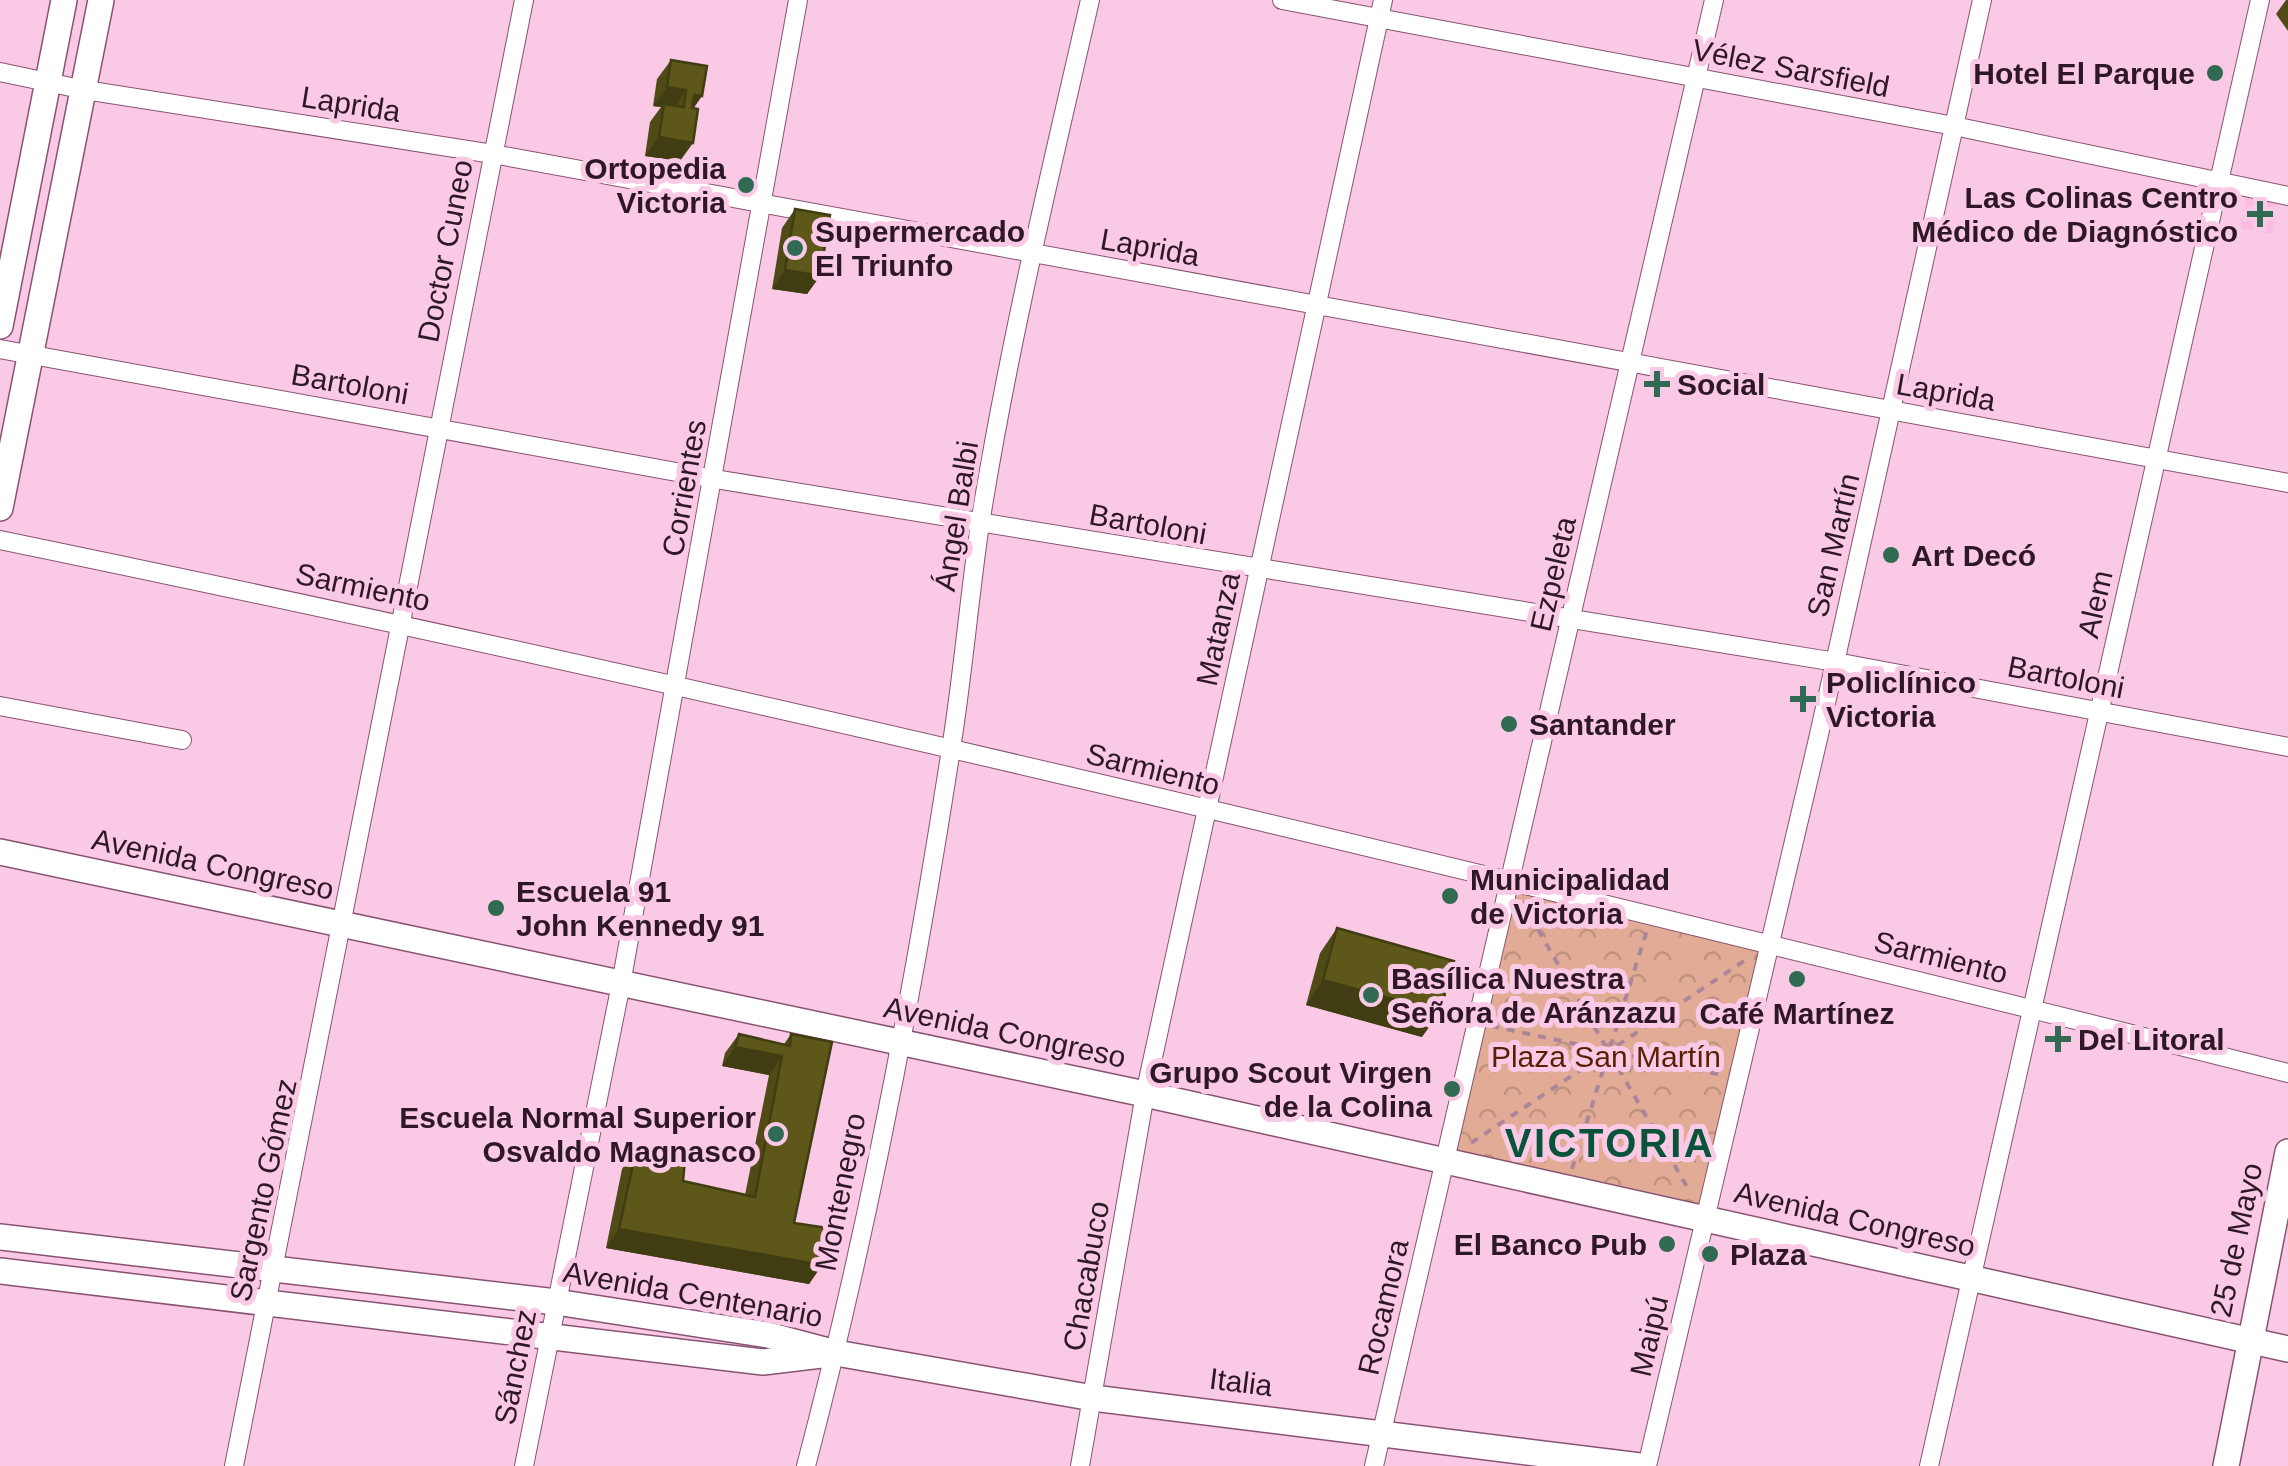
<svg xmlns="http://www.w3.org/2000/svg" width="2288" height="1466" font-family="Arial,sans-serif">
<style>
.built{fill:#febbe1}
.forest{fill:url(#forest-crowns)}
.lines{fill:none;stroke-linecap:round;stroke-linejoin:round}
.street-casing{stroke:#885372;stroke-width:20}
.secondary-casing{stroke:#885372;stroke-width:28}
.path{stroke:#ac859b;stroke-width:4;stroke-dasharray:8 8;stroke-linecap:butt}
.street{stroke:#fff;stroke-width:18}
.secondary{stroke:#fff;stroke-width:25}
.wall{fill:#504b16}
.shaded-wall{fill:#413d12}
.building{fill:#5d5719;stroke:#413d12;stroke-width:2.5}
.poi-dot{fill:#316a52;stroke:#fac9e5;stroke-width:4}
.labels{text-anchor:middle;dominant-baseline:central;stroke-width:10;stroke-linejoin:round;paint-order:stroke}
.street-label{font-size:30px;fill:#2e1825;stroke:#fac9e5}
.poi-label{font-size:30px;font-weight:bold;fill:#2e1825;stroke:#fac9e5;text-anchor:start}
.park-label{font-size:30px;fill:#581f01;stroke:#fac9e5}
.district-label{font-size:40px;font-weight:bold;letter-spacing:2.5px;fill:#08533a;stroke:#fac9e5}
</style>
<defs>
<pattern id="forest-crowns" width="20" height="18" patternUnits="userSpaceOnUse" patternTransform="scale(2.5)"><rect width="20" height="18" fill="#e1ab95"/><path d="M2 6a3 3 0 1 1 6 0M12 15a3 3 0 1 1 6 0" fill="none" stroke="#c19280"/></pattern>
</defs>
<rect width="100%" height="100%" fill="#fac9e5"/>
<path class="built" d="M2247 194 2279 200 2272 234 2241 228Z"/>
<path class="forest" d="M1510 881 1770 943 1705 1218 1445 1160Z"/>
<g class="lines">
<g class="street-casing">
<g id="street">
<path d="M1282 0 1954 126 2288 196"/>
<path d="M0 72 85 90 493 154 2288 483"/>
<path d="M0 349 715 479 1836 662 2288 747"/>
<path d="M0 540C767 698 1528 883 2288 1073"/>
<path d="M0 706 182 740"/>
<path d="M234 1466C333 978 425 488 524 0"/>
<path d="M524 1466 621 984 798 0"/>
<path d="M806 1466C868 1231 914 989 951 749 963 674 969 599 980 524 1008 348 1050 174 1090 0"/>
<path d="M1080 1466 1145 1094 1383 0"/>
<path d="M1374 1466 1714 0"/>
<path d="M1647 1466 1818 739 1982 0"/>
<path d="M1929 1466 2260 0"/>
</g>
</g>
<g class="secondary-casing">
<g id="secondary">
<path d="M0 326 64 0"/>
<path d="M0 508 101 0"/>
<path d="M0 852 1145 1094 2288 1349"/>
<path d="M0 1237 556 1302 768 1335 836 1353 1093 1398 1640 1466"/>
<path d="M0 1271 763 1362 821 1355"/>
<path d="M2226 1466 2288 1152"/>
</g>
</g>
<g class="path">
<path d="M1522 902 1690 1192"/>
<path d="M1491 1026 1722 1075"/>
<path d="M1471 1143 1750 957"/>
<path d="M1572 1169 1647 930"/>
</g>
<use href="#street" class="street"/>
<use href="#secondary" class="secondary"/>
</g>
<g class="wall">
<path d="M2286 0H2288V31L2276 14Z"/>
<path d="M671 60 707 66 693 109 680 161 645 156 650 122 661 107 653 106 657 79Z"/>
<path d="M795 209 820 276 807 294 772 289 782 228Z"/>
<path d="M1337 928 1422 1037 1306 1005 1320 953Z"/>
<path d="M739 1034 784 1044 791 1034 794 1223 822 1265 809 1284 606 1248 622 1169 636 1150 683 1181 745 1195 769 1075 722 1066 725 1053Z"/>
</g>
<g class="shaded-wall">
<path d="M667 87 686 90 673 109 664 104 661 107 653 106Z"/>
<path d="M694 95 702 96 689 115Z"/>
<path d="M659 137 693 143 680 161 645 156Z"/>
<path d="M785 270 820 276 807 294 772 289Z"/>
<path d="M1323 980 1440 1012 1422 1037 1306 1005Z"/>
<path d="M735 1047 782 1056 769 1075 722 1066Z"/>
<path d="M619 1229 822 1265 809 1284 606 1248Z"/>
</g>
<g class="building">
<path d="M671 60 707 66 702 96 694 95 692 108 698 109 693 143 659 137 664 104 684 107 686 90 667 87Z"/>
<path d="M795 209 830 215 820 276 785 270Z"/>
<path d="M1337 928 1454 961 1440 1012 1323 980Z"/>
<path d="M739 1034 790 1046 791 1034 832 1042 794 1223 828 1228 822 1265 619 1229 636 1150 685 1160 683 1181 755 1197 782 1056 735 1047Z"/>
</g>
<g class="poi-dot">
<circle cx="2215" cy="73" r="10"/>
<circle cx="746" cy="185" r="10"/>
<path d="M2255 199h10v10h10v10h-10v10h-10v-10h-10v-10h10z"/>
<circle cx="795" cy="248" r="10"/>
<path d="M1652 369h10v10h10v10h-10v10h-10v-10h-10v-10h10z"/>
<circle cx="1891" cy="555" r="10"/>
<path d="M1798 684h10v10h10v10h-10v10h-10v-10h-10v-10h10z"/>
<circle cx="1509" cy="724" r="10"/>
<circle cx="1450" cy="896" r="10"/>
<circle cx="496" cy="908" r="10"/>
<circle cx="1797" cy="979" r="10"/>
<circle cx="1371" cy="995" r="10"/>
<path d="M2053 1024h10v10h10v10h-10v10h-10v-10h-10v-10h10z"/>
<circle cx="1452" cy="1089" r="10"/>
<circle cx="776" cy="1134" r="10"/>
<circle cx="1667" cy="1244" r="10"/>
<circle cx="1710" cy="1254" r="10"/>
</g>
<g class="labels">
<g class="street-label">
<text transform="translate(1791 68) rotate(11)">Vélez Sarsfield</text>
<text transform="translate(351 104) rotate(9)">Laprida</text>
<text transform="translate(1150 247) rotate(10)">Laprida</text>
<text transform="translate(445 251) rotate(-79)">Doctor Cuneo</text>
<text transform="translate(350 384) rotate(10)">Bartoloni</text>
<text transform="translate(1946 392) rotate(10)">Laprida</text>
<text transform="translate(684 488) rotate(-80)">Corrientes</text>
<text transform="translate(956 516) rotate(-81)">Ángel Balbi</text>
<text transform="translate(1148 524) rotate(10)">Bartoloni</text>
<text transform="translate(1833 545) rotate(-77)">San Martín</text>
<text transform="translate(1553 574) rotate(-77)">Ezpeleta</text>
<text transform="translate(363 587) rotate(12)">Sarmiento</text>
<text transform="translate(2095 604) rotate(-77)">Alem</text>
<text transform="translate(1218 629) rotate(-78)">Matanza</text>
<text transform="translate(2066 677) rotate(11)">Bartoloni</text>
<text transform="translate(1153 769) rotate(14)">Sarmiento</text>
<text transform="translate(213 864) rotate(12)">Avenida Congreso</text>
<text transform="translate(1941 957) rotate(14)">Sarmiento</text>
<text transform="translate(1005 1032) rotate(12)">Avenida Congreso</text>
<text transform="translate(263 1190) rotate(-78)">Sargento Gómez</text>
<text transform="translate(840 1192) rotate(-79)">Montenegro</text>
<text transform="translate(1855 1219) rotate(13)">Avenida Congreso</text>
<text transform="translate(2236 1240) rotate(-78)">25 de Mayo</text>
<text transform="translate(1086 1276) rotate(-80)">Chacabuco</text>
<text transform="translate(693 1294) rotate(10)">Avenida Centenario</text>
<text transform="translate(1383 1307) rotate(-77)">Rocamora</text>
<text transform="translate(1649 1336) rotate(-77)">Maipú</text>
<text transform="translate(515 1367) rotate(-79)">Sánchez</text>
<text transform="translate(1241 1382) rotate(7)">Italia</text>
</g>
<g class="poi-label">
<text x="2195" y="73" text-anchor="end">Hotel El Parque</text>
<text x="726" y="168" text-anchor="end">Ortopedia<tspan x="726" dy="34">Victoria</tspan></text>
<text x="2238" y="197" text-anchor="end">Las Colinas Centro<tspan x="2238" dy="34">Médico de Diagnóstico</tspan></text>
<text x="815" y="231">Supermercado<tspan x="815" dy="34">El Triunfo</tspan></text>
<text x="1677" y="384">Social</text>
<text x="1911" y="555">Art Decó</text>
<text x="1826" y="682">Policlínico<tspan x="1826" dy="34">Victoria</tspan></text>
<text x="1529" y="724">Santander</text>
<text x="1470" y="879">Municipalidad<tspan x="1470" dy="34">de Victoria</tspan></text>
<text x="516" y="891">Escuela 91<tspan x="516" dy="34">John Kennedy 91</tspan></text>
<text x="1391" y="978">Basílica Nuestra<tspan x="1391" dy="34">Señora de Aránzazu</tspan></text>
<text x="1797" y="1013" text-anchor="middle">Café Martínez</text>
<text x="2078" y="1039">Del Litoral</text>
<text x="1432" y="1072" text-anchor="end">Grupo Scout Virgen<tspan x="1432" dy="34">de la Colina</tspan></text>
<text x="756" y="1117" text-anchor="end">Escuela Normal Superior<tspan x="756" dy="34">Osvaldo Magnasco</tspan></text>
<text x="1647" y="1244" text-anchor="end">El Banco Pub</text>
<text x="1730" y="1254">Plaza</text>
</g>
<g class="park-label">
<text x="1606" y="1056">Plaza San Martín</text>
</g>
<g class="district-label">
<text x="1610" y="1143">VICTORIA</text>
</g>
</g>
</svg>
